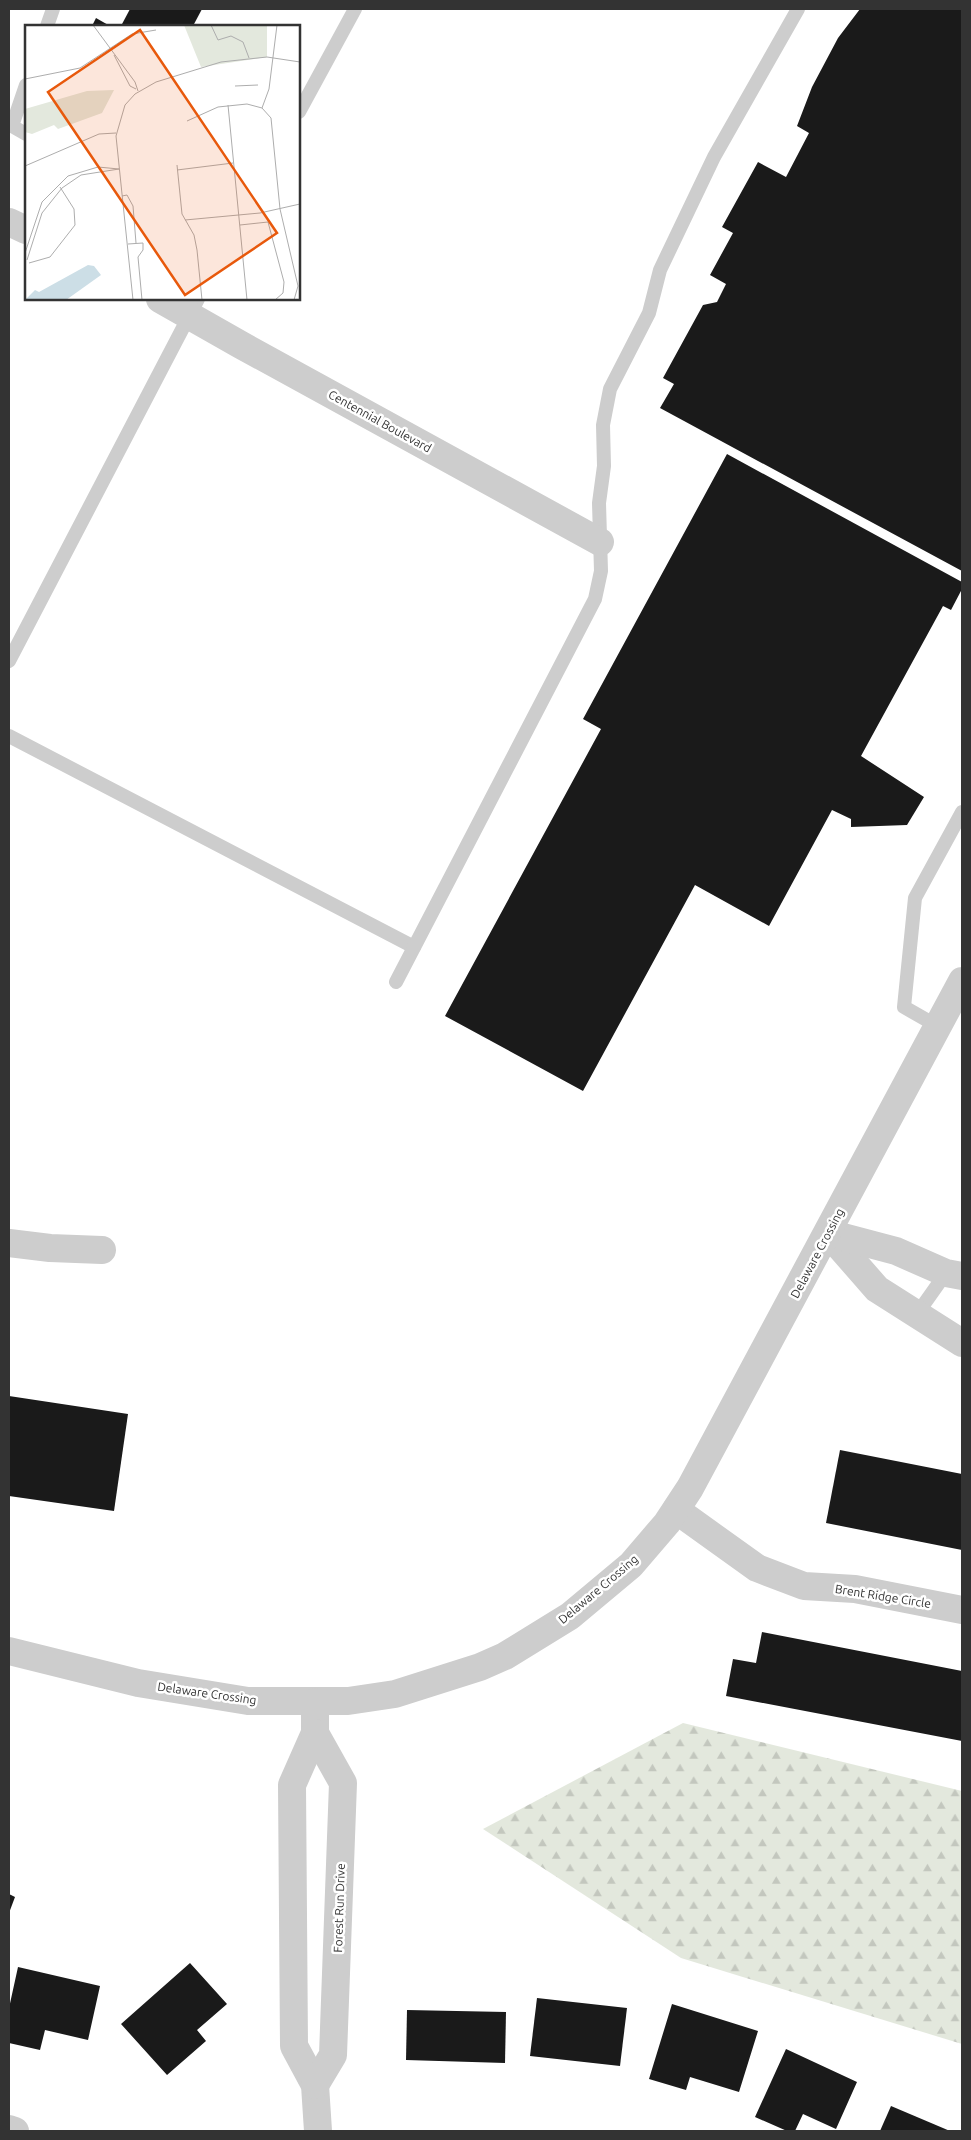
<svg xmlns="http://www.w3.org/2000/svg" width="971" height="2140" font-family="Ubuntu,sans-serif">
<style>
.forest{fill:url(#forest-firs)}
.building{fill:#1a1a1a}
.lines{fill:none;stroke-linecap:round;stroke-linejoin:round}
.service{stroke:#cdcdcd;stroke-width:14}
.minor{stroke:#cdcdcd;stroke-width:28}
.labels{text-anchor:middle;dominant-baseline:central;stroke-width:5;stroke-linejoin:round;paint-order:stroke}
.street-label{font-size:12px;fill:#333;stroke:#fff}
.inset-road{fill:none;stroke:#adadad;stroke-width:1}
.view{fill:#e8590c;fill-opacity:0.15;stroke:#e8590c;stroke-width:2.5}
.inset-edge{fill:none;stroke:#333;stroke-width:2.5}
</style>
<defs>
<pattern id="forest-firs" width="22" height="20" patternUnits="userSpaceOnUse" patternTransform="scale(1.25)"><rect width="22" height="20" fill="#e3e8dd"/><path d="M5 1l3.5 6h-7zM16 11l3.5 6h-7z" fill="#c3c7be"/></pattern>
</defs>
<rect width="100%" height="100%" fill="#fff"/>
<path class="forest" d="M683 1723 962 1791V2044L681 1958 483 1829Z"/>
<g class="building">
<path d="M130 9H202L193 26H121Z"/>
<path d="M860 9H962V571L660 408 674 384 663 378 703 305 717 302 726 284 710 275 733 233 722 227 758 162 786 177 809 133 797 126 812 87 838 38Z"/>
<path d="M96 18 110 26H92Z"/>
<path d="M727 454 962 582V589L951 610 943 606 861 756 924 797 907 825 851 827V819L832 810 769 926 695 885 583 1091 445 1016 601 729 583 719Z"/>
<path d="M9 1396 128 1414 114 1511 9 1496Z"/>
<path d="M840 1450 962 1474V1550L826 1523Z"/>
<path d="M762 1632 962 1671V1741L726 1696 733 1659 756 1663Z"/>
<path d="M9 1894 15 1897 9 1913Z"/>
<path d="M190 1963 227 2004 197 2030 206 2041 167 2075 121 2024Z"/>
<path d="M18 1967 100 1986 88 2040 45 2030 40 2050 9 2043V2008Z"/>
<path d="M537 1998 627 2008 620 2066 530 2056Z"/>
<path d="M672 2004 758 2031 739 2092 690 2077 686 2090 649 2079Z"/>
<path d="M407 2010 506 2012 505 2063 406 2060Z"/>
<path d="M786 2049 857 2082 836 2129 803 2114 795 2131H787L755 2117Z"/>
<path d="M891 2106 950 2131H880Z"/>
</g>
<g class="lines">
<g class="service">
<path d="M47 26 53 9"/>
<path d="M26 85 12 126 26 134"/>
<path d="M299 112 355 9"/>
<path d="M9 661 198 299"/>
<path d="M9 736 414 947"/>
<path d="M396 982 595 599 601 571 599 503 604 466 603 425 610 389 649 313 660 270 714 157 798 9"/>
<path d="M939 1027 904 1007 915 898 962 812"/>
<path d="M917 1314 946 1273"/>
</g>
<g class="minor">
<path d="M9 222 26 230"/>
<path d="M160 299 241 345 600 542"/>
<path d="M828 1233 877 1289 962 1343"/>
<path d="M828 1233 896 1251 946 1273 962 1276"/>
<path d="M9 1243 50 1248 102 1250"/>
<path d="M676 1510 757 1568 804 1586 855 1589 962 1610"/>
<path d="M9 1651 138 1683 248 1701H348L395 1694 480 1667 505 1656 570 1616 631 1565 667 1523 690 1488 962 981"/>
<path d="M315 1702V1733L292 1785 294 2046 315 2085 318 2131"/>
<path d="M315 1733 343 1783 333 2055 315 2085"/>
<path d="M9 2129 15 2131"/>
</g>
</g>
<g class="labels">
<g class="street-label">
<text transform="translate(380 421) rotate(29)">Centennial Boulevard</text>
<text transform="translate(817 1253) rotate(-62)">Delaware Crossing</text>
<text transform="translate(598 1589) rotate(-40)">Delaware Crossing</text>
<text transform="translate(883 1596) rotate(9)">Brent Ridge Circle</text>
<text transform="translate(207 1693) rotate(8)">Delaware Crossing</text>
<text transform="translate(339 1908) rotate(-88)">Forest Run Drive</text>
</g>
</g>
<g transform="translate(25 25)">
<rect width="275" height="275" fill="#fff"/>
<path d="M89 65 77 88 33 104 29 100 7 109 0 107V84L62 66Z" fill="#e3e8dd"/>
<path d="M159 0H242V32L176 42Z" fill="#e3e8dd"/>
<path d="M63 240 69 241 76 250 41 275H0L10 265 14 267Z" fill="#ccdee6"/>
<path class="inset-road" d="M68 0 110 57 113 66M186 0 193 15 206 11 218 17 224 33M89 30 105 61 111 64M0 54 55 43 107 9 131 5M210 61 233 60M203 80 222 275M237 83 244 64 252 0M162 96 193 82 222 79 237 83 246 93 255 184 273 261 269 275M152 140 157 189 169 210 172 225 177 275M0 141 74 109 91 108M152 145 208 138M97 171 102 170 108 181 111 218M160 195 235 188 275 179M215 200 243 197 259 257 258 268 250 275M103 219 118 218V225L113 232 117 275M0 228 17 177 43 151 73 142 94 144M2 235 17 188 37 163 56 150 94 144M4 238 25 232 50 200 49 184 35 162M108 275 91 111 100 80 110 69 131 57 196 37 242 32 275 37"/>
<path class="view" d="M115 5 252 208 160 270 23 67Z"/>
<rect width="275" height="275" class="inset-edge"/>
</g>
<rect width="971" height="2140" fill="none" stroke="#333333" stroke-width="20"/>
</svg>
